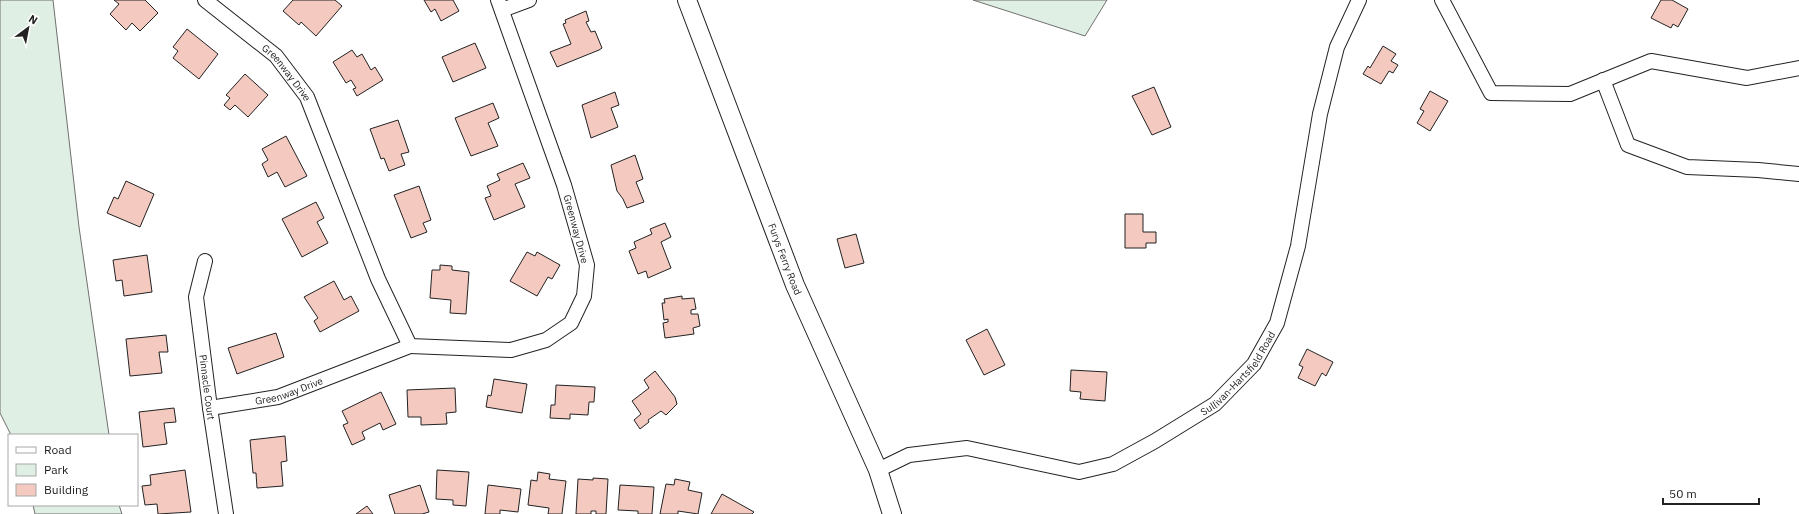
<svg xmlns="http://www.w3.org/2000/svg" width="1799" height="514" font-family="'IBM Plex Sans',sans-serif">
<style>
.green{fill:#e0efe3;stroke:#6f6f6f}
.building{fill:#f3c9c0;stroke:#222}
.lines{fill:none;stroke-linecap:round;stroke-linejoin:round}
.minor-casing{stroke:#222;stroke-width:16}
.major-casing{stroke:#222;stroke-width:20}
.minor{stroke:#fff;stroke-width:14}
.major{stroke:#fff;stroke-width:18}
.labels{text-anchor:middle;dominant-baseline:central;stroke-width:3;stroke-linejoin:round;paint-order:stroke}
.street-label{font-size:10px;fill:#222;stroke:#fff}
</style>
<rect width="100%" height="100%" fill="#fff"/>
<g class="green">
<path d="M0 0H53L79 227 109 435H11L0 413Z"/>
<path d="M973 0H1107L1085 36Z"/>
<path d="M33 505H119L122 514H35Z"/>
</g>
<g class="building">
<path d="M114 0H145L158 13 140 31 132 23 126 30 110 14 119 4Z"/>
<path d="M293 0H335L342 6 316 36 301 22 299 25 283 11Z"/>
<path d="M424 0H453L459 11 441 21 435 9 431 12Z"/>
<path d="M1661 0H1672L1688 9 1678 27 1673 24 1671 28 1651 18Z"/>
<path d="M586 11 589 21 586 22 591 32 595 31 602 48 599 50 557 67 550 52 571 44 563 24 566 23 565 20Z"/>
<path d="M187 29 218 54 199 79 173 58 178 51 173 47Z"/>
<path d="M475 43 486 68 453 82 442 57Z"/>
<path d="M1383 46 1396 54 1391 61 1398 65 1393 73 1389 71 1381 84 1363 74 1368 66 1370 68Z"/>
<path d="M352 50 357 57 362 54 371 70 375 67 383 80 357 96 353 89 356 88 351 80 346 83 333 62Z"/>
<path d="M245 74 268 95 248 117 235 105 230 110 224 105 230 98 226 95Z"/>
<path d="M1154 87 1171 127 1152 135 1132 96Z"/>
<path d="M1430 91 1448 101 1430 131 1417 123 1424 111 1420 109Z"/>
<path d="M615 92 619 105 611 108 618 127 591 138 582 105Z"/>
<path d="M493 103 499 118 488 123 498 146 471 156 455 118Z"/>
<path d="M398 120 409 152 401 154 405 165 389 171 384 158 381 159 370 129Z"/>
<path d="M286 136 307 176 285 187 277 172 268 177 262 164 268 160 262 149Z"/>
<path d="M635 155 643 179 636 182 644 202 627 208 623 199 617 191 611 165Z"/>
<path d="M523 163 530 178 515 184 525 207 494 220 485 198 491 196 487 186 500 180 497 174Z"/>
<path d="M126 181 154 194 140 227 107 213 114 197 118 199Z"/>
<path d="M419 186 431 220 423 223 427 232 411 238 394 195Z"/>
<path d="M316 202 324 218 317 222 328 243 302 257 282 219Z"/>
<path d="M1125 214H1143V232H1156V243H1146V248H1125Z"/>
<path d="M665 223 671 237 661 242 671 268 648 278 646 271 638 274 629 251 636 248 634 242 652 234 650 229Z"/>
<path d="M856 234 864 263 845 268 837 239Z"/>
<path d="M527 252 535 256 537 252 560 265 552 279 548 277 537 296 510 281Z"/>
<path d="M147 255 152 292 124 296 122 280 116 281 113 260Z"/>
<path d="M440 265 452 266V270L469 272 466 314 450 313 451 300 430 298 432 270H440Z"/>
<path d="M334 281 344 300 351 296 359 311 320 332 314 321 318 318 304 297Z"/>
<path d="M682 296V299L694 298 696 309 691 310V314H698L700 326 693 328 694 334 665 338 663 323 668 322V319L664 320 662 303H665L664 299Z"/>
<path d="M987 329 1005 365 984 375 966 340Z"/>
<path d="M276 333 284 357 237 374 228 348Z"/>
<path d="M166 335 168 352H159L162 373 130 376 126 339Z"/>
<path d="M1307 349 1333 362 1326 376 1322 373 1315 386 1298 378 1303 367 1299 365Z"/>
<path d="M1071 370 1107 372 1105 401 1080 399 1081 392 1070 391Z"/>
<path d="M655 371 675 397 677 404 666 415 661 411 648 420 649 422 640 429 634 420 641 414 632 401 649 388 644 380Z"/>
<path d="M494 379 527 384 522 413 486 407 488 395 491 396Z"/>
<path d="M556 385 595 387 594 402H589L588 415 570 414V419L550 418 551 405H555Z"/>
<path d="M455 388 456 412 446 413 447 424 421 425V417H408L407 390Z"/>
<path d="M381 392 396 424 383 430 380 423 362 432 365 439 352 445 343 425 348 423 342 411Z"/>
<path d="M174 408 176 422 164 423 167 444 143 447 139 412Z"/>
<path d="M285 436 287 461 281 462 283 486 257 488 256 473H253L250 440Z"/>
<path d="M185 470 191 512 158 514 157 504 145 505 142 486 151 485 150 475Z"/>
<path d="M437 470 469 472 466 506 453 505V500L436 499Z"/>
<path d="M538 472 550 474 549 479 566 481 562 514H548L549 508 528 505 531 480 537 481Z"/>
<path d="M593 478 608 479 606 514H596V511H591V514H576L578 479 593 480Z"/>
<path d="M675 479 690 482 688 490 702 493 698 514 678 511V514H660L666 484 674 485Z"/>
<path d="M420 485 429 512 422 514H395L389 495Z"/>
<path d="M488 485 521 489 518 512 500 510V514H485Z"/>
<path d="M620 485 654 487 652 514H638V511L618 510Z"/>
<path d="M722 494 754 512 752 514H711Z"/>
<path d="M367 506 373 514H356Z"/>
</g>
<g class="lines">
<g class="minor-casing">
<g id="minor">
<path id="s1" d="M205 0 276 56 307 97 378 279 410 346 511 350 546 340 571 323 584 296 587 265 564 185 498 0"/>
<path d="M1442 0 1491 93 1570 94 1651 61 1747 78 1799 68"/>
<path d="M502 10 529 0"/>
<path d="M1603 80 1628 145 1687 167 1758 170 1799 174"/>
<path id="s2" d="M205 261 196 297 210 408 226 514"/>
<path id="s3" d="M210 408 278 397 410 346"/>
<path id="s4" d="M878 470 909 455 967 448 1079 472 1113 464 1155 441 1215 404 1254 364 1277 323 1298 246 1320 114 1337 47 1359 0"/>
</g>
</g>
<g class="major-casing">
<g id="major">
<path id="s5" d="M687 0 795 285 878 470 892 514"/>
</g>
</g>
<use href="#minor" class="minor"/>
<use href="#major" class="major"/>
</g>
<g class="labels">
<g class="street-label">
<text stroke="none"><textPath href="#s1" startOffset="110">Greenway Drive</textPath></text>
<text transform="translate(576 229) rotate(75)">Greenway Drive</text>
<text stroke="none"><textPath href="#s5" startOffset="277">Furys Ferry Road</textPath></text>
<text stroke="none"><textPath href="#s4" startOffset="399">Sullivan-Hartsfield Road</textPath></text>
<text stroke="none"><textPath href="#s2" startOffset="128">Pinnacle Court</textPath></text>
<text stroke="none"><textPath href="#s3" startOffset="81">Greenway Drive</textPath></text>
</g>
</g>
<rect x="8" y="434" width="130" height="72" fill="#ffffff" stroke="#a7a7a7"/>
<rect x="16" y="447" width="20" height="6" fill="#ffffff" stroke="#a7a7a7"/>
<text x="44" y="454" font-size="12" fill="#222222">Road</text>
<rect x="16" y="464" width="20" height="12" fill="#e0efe3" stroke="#a7a7a7"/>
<text x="44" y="474" font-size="12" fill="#222222">Park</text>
<rect x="16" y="484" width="20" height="12" fill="#f3c9c0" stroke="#a7a7a7"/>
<text x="44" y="494" font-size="12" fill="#222222">Building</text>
<g transform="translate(28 28) rotate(32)" stroke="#ffffff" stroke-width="3" paint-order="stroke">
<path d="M0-3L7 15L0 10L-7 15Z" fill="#222222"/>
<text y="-6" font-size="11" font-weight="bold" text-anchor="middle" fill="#222222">N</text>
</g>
<path d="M1663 498v6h96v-6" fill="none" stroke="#222222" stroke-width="2"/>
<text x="1669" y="498" font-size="12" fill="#222222" stroke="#ffffff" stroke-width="3" paint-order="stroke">50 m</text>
</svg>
